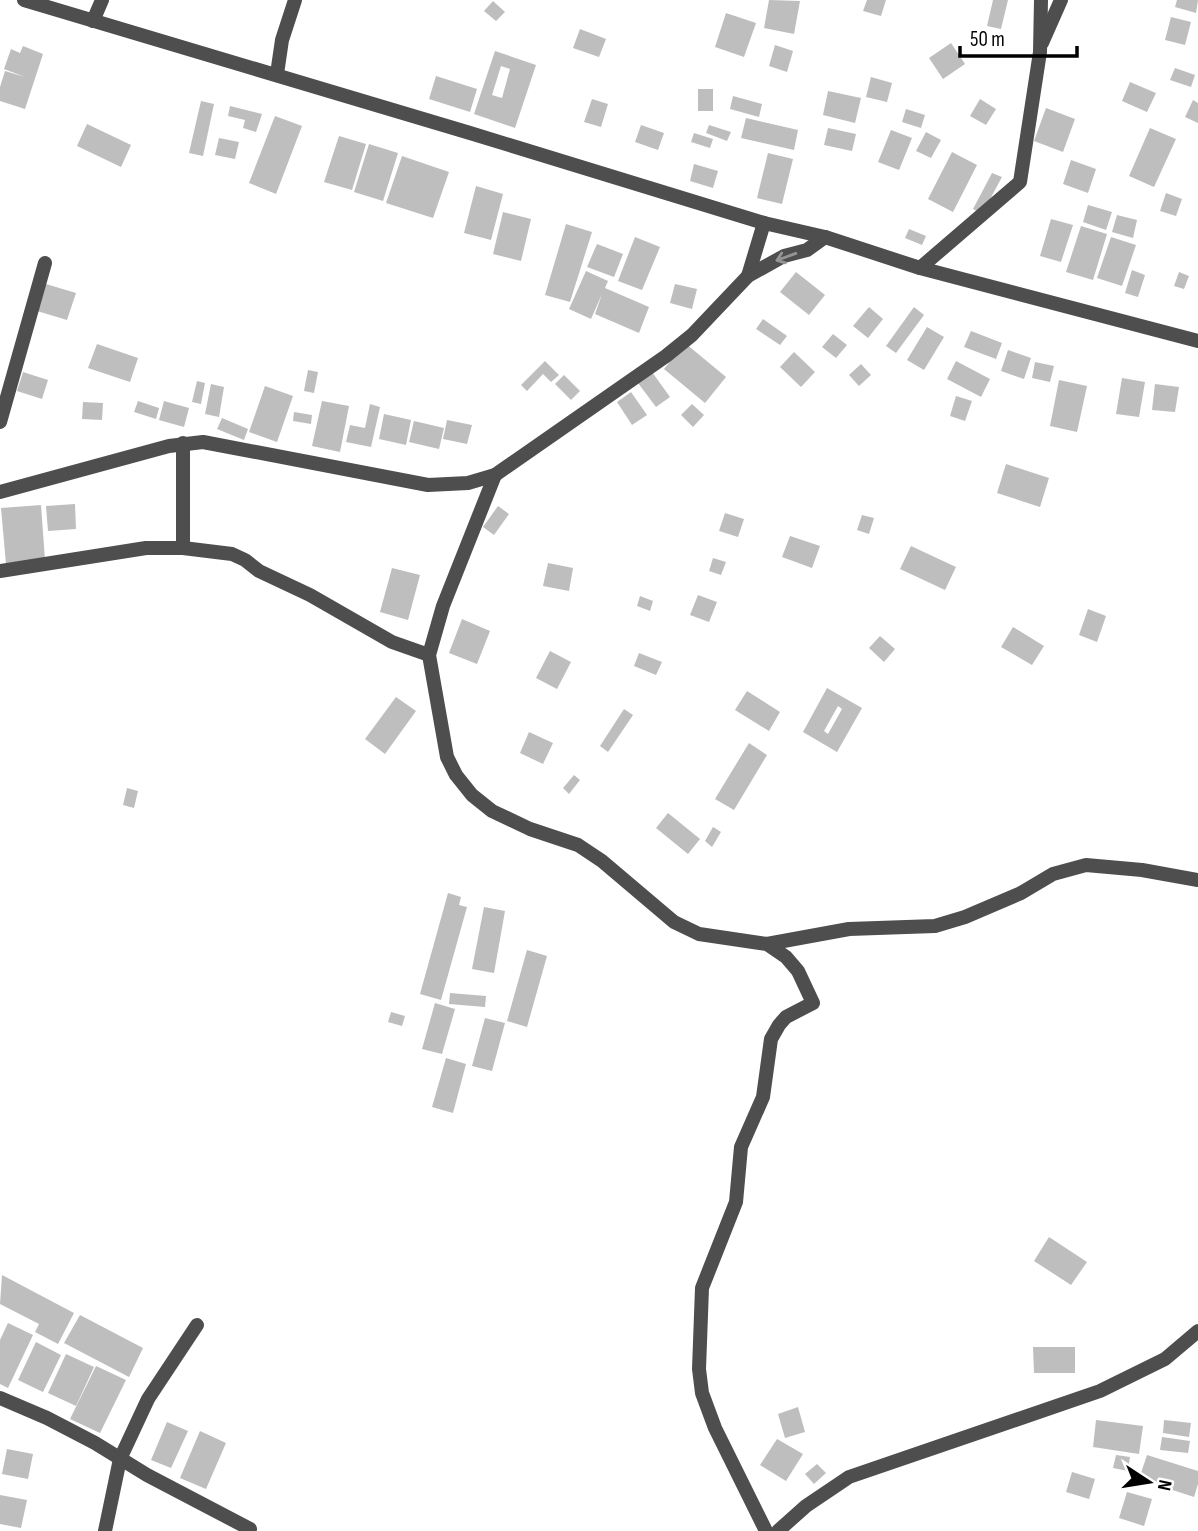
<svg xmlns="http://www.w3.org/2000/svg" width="1198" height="1531" font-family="'Sofia Sans Condensed',sans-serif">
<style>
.building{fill:#bebebe;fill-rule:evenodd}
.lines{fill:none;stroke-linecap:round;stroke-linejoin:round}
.minor{stroke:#4e4e4e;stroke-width:14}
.tertiary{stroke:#4e4e4e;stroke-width:14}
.oneway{stroke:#959595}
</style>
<rect width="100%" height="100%" fill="#fff"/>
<g class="building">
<path d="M769 0 800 1 794 34 764 28Z"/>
<path d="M867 0H886L881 16 863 11Z"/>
<path d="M993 0H1008L1001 29 987 26Z"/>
<path d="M1177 0H1198L1196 13 1175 7Z"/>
<path d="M493 1 505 12 496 21 484 11Z"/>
<path d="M726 13 756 23 744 57 715 47Z"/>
<path d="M1171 17 1191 22 1185 45 1165 40Z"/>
<path d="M580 29 606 39 599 57 573 48Z"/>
<path d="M951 43 965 64 943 79 929 58Z"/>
<path d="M775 45 793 51 787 72 769 66Z"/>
<path d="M23 46 43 54 25 109 0 101V87L5 71 25 77 4 69 11 49 20 53Z"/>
<path d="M495 51 536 65 515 128 474 114ZM501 66 510 69 502 98 492 95Z"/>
<path d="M1175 68 1195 75 1191 87 1170 80Z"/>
<path d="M436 76 477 89 470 112 429 99Z"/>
<path d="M871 77 892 83 887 102 866 97Z"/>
<path d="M1130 82 1156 93 1147 112 1122 101Z"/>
<rect x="698" y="89" width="15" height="22"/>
<path d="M828 91 861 98 855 123 823 115Z"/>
<path d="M733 96 762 104 759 117 730 109Z"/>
<path d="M592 99 608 104 601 127 584 122Z"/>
<path d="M980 99 996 109 986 125 970 116Z"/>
<path d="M1193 100 1198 103V123L1185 117Z"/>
<path d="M201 101 214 104 203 156 189 153Z"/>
<path d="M230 106 262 114 256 132 243 128 245 120 228 116Z"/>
<path d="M1046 108 1075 119 1063 152 1034 141Z"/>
<path d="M906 109 925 115 921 128 902 122Z"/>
<path d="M275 116 302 126 276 194 249 183Z"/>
<path d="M746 118 798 130 794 150 741 138Z"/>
<path d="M87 124 131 145 121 167 77 146Z"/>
<path d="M641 125 664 133 658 150 635 142Z"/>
<path d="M709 125 731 132 727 141 706 133Z"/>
<path d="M828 128 856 134 852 151 824 145Z"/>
<path d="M1150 128 1176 139 1154 187 1129 176Z"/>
<path d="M891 130 912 138 899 170 878 162Z"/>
<path d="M926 132 941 140 931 158 916 151Z"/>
<path d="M694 133 713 139 710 148 691 142Z"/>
<path d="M339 136 366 144 352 190 324 182Z"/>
<path d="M219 138 239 142 235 159 215 155Z"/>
<path d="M369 144 398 153 383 201 354 192Z"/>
<path d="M952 152 977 165 953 212 928 199Z"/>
<path d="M768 153 793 159 782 204 757 198Z"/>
<path d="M402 156 449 172 433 218 386 203Z"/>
<path d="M1071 160 1096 169 1088 193 1063 184Z"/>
<path d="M694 164 718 171 713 188 690 181Z"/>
<path d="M992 173 1002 177 982 214 973 209Z"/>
<path d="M476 186 503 194 491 240 464 233Z"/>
<path d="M1166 193 1182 199 1176 216 1160 211Z"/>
<path d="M1088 205 1112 212 1106 230 1083 222Z"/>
<path d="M503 212 531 219 521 261 493 254Z"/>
<path d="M1117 215 1137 220 1133 238 1112 232Z"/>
<path d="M1051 219 1073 225 1061 262 1040 256Z"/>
<path d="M566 224 592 232 570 302 545 295Z"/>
<path d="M1081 226 1107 234 1093 280 1066 272Z"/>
<path d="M909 229 926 236 922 245 905 238Z"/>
<path d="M635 237 660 247 642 290 618 281Z"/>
<path d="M1111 237 1136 245 1122 286 1097 278Z"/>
<path d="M597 244 623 254 614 277 587 267Z"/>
<path d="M1132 270 1145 275 1138 297 1125 293Z"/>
<path d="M586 271 608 281 605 288 649 307 639 333 595 314 602 294 591 319 569 309Z"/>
<path d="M796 272 825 295 809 315 780 292Z"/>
<path d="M1179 272 1189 276 1184 289 1174 286Z"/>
<path d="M46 284 76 293 67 320 37 311Z"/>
<path d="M675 284 697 289 692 309 670 303Z"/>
<path d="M869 307 883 319 868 338 853 326Z"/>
<path d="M914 307 924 315 896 353 886 346Z"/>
<path d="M763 319 787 336 780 345 756 329Z"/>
<path d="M927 327 944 337 924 370 907 360Z"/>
<path d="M971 331 1002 343 996 359 964 347Z"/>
<path d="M833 334 847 345 836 358 822 347Z"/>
<path d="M685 343 726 377 705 403 664 369Z"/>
<path d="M97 344 138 358 130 382 88 368Z"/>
<path d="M1008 350 1031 358 1024 379 1001 371Z"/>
<path d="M794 352 815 372 801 387 780 367Z"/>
<path d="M545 361 559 375 551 382 543 374 527 391 521 385Z"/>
<path d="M956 361 990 379 981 397 947 379Z"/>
<path d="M1035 362 1054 366 1050 382 1032 378Z"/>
<path d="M861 364 871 375 859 386 849 375Z"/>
<path d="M308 370 318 372 314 393 304 391Z"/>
<path d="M23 372 48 380 42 399 17 391Z"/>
<path d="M652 372 670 397 656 407 638 383Z"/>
<path d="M564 375 580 391 571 400 555 384Z"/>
<path d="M1122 378 1145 382 1139 417 1116 414Z"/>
<path d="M1059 380 1087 386 1077 432 1050 426Z"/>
<path d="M197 381 205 383 201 404 192 402Z"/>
<path d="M211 384 224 387 219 417 205 414Z"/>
<path d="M1155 384 1179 387 1175 412 1152 410Z"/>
<path d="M265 386 293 396 277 442 249 432Z"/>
<path d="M631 392 647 415 632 425 617 402Z"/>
<path d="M956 396 972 401 965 421 950 416Z"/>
<path d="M138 401 159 408 156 419 134 412Z"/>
<path d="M164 401 189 408 184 427 159 420Z"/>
<path d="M322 401 349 406 340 452 312 446Z"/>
<path d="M83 402 103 403 102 420 82 419Z"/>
<path d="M370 404 380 407 371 447 346 442 350 425 365 428Z"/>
<path d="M692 404 704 415 693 427 681 415Z"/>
<path d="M294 412 312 415 311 424 293 421Z"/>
<path d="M384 414 411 420 406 445 379 439Z"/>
<path d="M222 418 248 429 244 440 217 429Z"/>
<path d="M447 420 472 425 467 444 443 439Z"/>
<path d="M414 421 444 428 439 449 409 442Z"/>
<path d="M1006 464 1049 478 1040 507 997 493Z"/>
<path d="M75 504 76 529 48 531 46 506Z"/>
<path d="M41 505 45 560 6 564 1 508Z"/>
<path d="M498 506 509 514 494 535 483 527Z"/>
<path d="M725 513 744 519 738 537 719 531Z"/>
<path d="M862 515 874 518 869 534 857 530Z"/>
<path d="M790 536 820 546 812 568 782 557Z"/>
<path d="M911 546 956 567 945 590 900 569Z"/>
<path d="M713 558 726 562 721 575 709 571Z"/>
<path d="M548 563 573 568 569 591 543 586Z"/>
<path d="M392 568 420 575 408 620 380 612Z"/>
<path d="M698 595 717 602 709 622 690 615Z"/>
<path d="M640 596 653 601 650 611 637 606Z"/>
<path d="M1088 609 1106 616 1097 642 1079 635Z"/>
<path d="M462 619 490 631 477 664 449 653Z"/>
<path d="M1013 627 1044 646 1032 665 1001 647Z"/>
<path d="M880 636 895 649 884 662 869 648Z"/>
<path d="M550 651 571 662 557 689 536 678Z"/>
<path d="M639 653 662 662 656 675 634 666Z"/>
<path d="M827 688 862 708 837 752 803 732ZM838 706 842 709 828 734 824 731Z"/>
<path d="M747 691 780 712 769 731 735 710Z"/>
<path d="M396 697 416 711 385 754 365 739Z"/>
<path d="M624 709 633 715 608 752 600 746Z"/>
<path d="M529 732 553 743 543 764 520 753Z"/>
<path d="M749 743 767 755 734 810 715 799Z"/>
<path d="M574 775 580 780 569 794 563 788Z"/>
<path d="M127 788 138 791 134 808 123 805Z"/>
<path d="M668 813 700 839 688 854 656 828Z"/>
<path d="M713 827 721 832 712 847 705 841Z"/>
<path d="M448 893 461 897 459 905 467 907 441 1000 420 994Z"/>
<path d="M484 907 505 911 494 973 472 969Z"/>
<path d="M527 950 547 956 527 1027 507 1021Z"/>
<path d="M450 993 486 996 485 1007 449 1004Z"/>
<path d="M435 1003 455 1009 442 1054 422 1049Z"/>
<path d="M391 1012 405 1016 402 1026 388 1022Z"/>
<path d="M485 1018 505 1023 492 1071 472 1066Z"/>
<path d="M446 1058 466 1064 453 1113 432 1107Z"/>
<path d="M1049 1237 1087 1262 1071 1285 1034 1261Z"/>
<path d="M2 1275 74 1313 58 1344 35 1332 39 1324 0 1304Z"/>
<path d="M80 1315 143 1348 129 1377 64 1343Z"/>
<path d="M8 1323 33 1335 8 1388 0 1384V1340Z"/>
<path d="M36 1342 61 1355 43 1392 18 1380Z"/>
<path d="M1033 1347H1075V1373H1034Z"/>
<path d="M66 1354 94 1367 76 1406 48 1393Z"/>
<path d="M96 1366 126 1380 100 1433 70 1419Z"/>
<path d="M798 1407 805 1432 785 1438 778 1414Z"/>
<path d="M1096 1420 1143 1426 1139 1454 1093 1447Z"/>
<path d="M1164 1420 1191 1423 1189 1437 1163 1433Z"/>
<path d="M167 1422 188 1431 171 1468 151 1460Z"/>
<path d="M200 1431 226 1443 206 1489 180 1478Z"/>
<path d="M1162 1437 1190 1441 1188 1453 1160 1450Z"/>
<path d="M777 1439 803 1454 786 1481 760 1465Z"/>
<path d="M7 1449 33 1454 28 1479 2 1474Z"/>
<path d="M1116 1455 1130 1457 1128 1471 1113 1468Z"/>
<path d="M1147 1455 1198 1471V1484L1194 1497 1139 1479Z"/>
<path d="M817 1464 826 1473 814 1484 805 1474Z"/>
<path d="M1072 1472 1095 1479 1089 1499 1066 1492Z"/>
<path d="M1127 1492 1152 1499 1144 1526 1119 1518Z"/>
<path d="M0 1495 27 1500 21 1528 0 1524Z"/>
</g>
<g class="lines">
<g class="minor">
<path d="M93 21 102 0"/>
<path d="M1042 43 1061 0"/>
<path d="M277 74 282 40 295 0"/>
<path d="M920 268 1020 182 1040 52 1041 0"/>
<path d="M748 276 764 223"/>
<path d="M0 422 45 263"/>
<path d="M183 443V548"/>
<path d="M495 475 443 606 429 655 447 757 456 775 472 795 492 811 530 829 578 845 602 861 674 922 699 934 767 944 786 957 798 971 813 1003 786 1017 779 1025 771 1039 763 1097 741 1147 736 1202 702 1288 699 1369 702 1393 715 1428 766 1531"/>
<path d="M0 492 169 446 203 442 428 485 468 483 495 475 666 356 692 335 748 276 784 256 807 250 825 237"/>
<path d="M0 571 146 548H183L232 554 245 560 259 571 310 595 392 642 429 655"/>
<path d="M767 944 849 929 935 926 965 917 1021 893 1053 874 1086 865 1142 870 1198 880"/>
<path d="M0 1398 47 1418 95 1443 147 1475 250 1529"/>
<path d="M105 1531 120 1459 148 1399 197 1325"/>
<path d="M778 1531 806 1506 849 1477 1100 1391 1165 1359 1198 1331"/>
</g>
<path class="tertiary" d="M24 0 470 133 764 223 825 237 920 268 1198 341"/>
</g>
<defs><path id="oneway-shaft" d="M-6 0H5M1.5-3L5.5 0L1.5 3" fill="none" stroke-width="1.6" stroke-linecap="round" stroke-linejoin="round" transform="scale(1.75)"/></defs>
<use class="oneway" href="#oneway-shaft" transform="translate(786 257) rotate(160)"/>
<g transform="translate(1149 1482) rotate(102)" stroke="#ffffff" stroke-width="5" paint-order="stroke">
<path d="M0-5L12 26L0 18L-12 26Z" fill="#000000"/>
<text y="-10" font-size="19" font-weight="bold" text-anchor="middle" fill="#000000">N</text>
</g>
<path d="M960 46v10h117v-10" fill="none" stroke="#000000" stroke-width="3.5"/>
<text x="970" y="46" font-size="21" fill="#000000" stroke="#ffffff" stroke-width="5" paint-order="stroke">50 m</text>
</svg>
